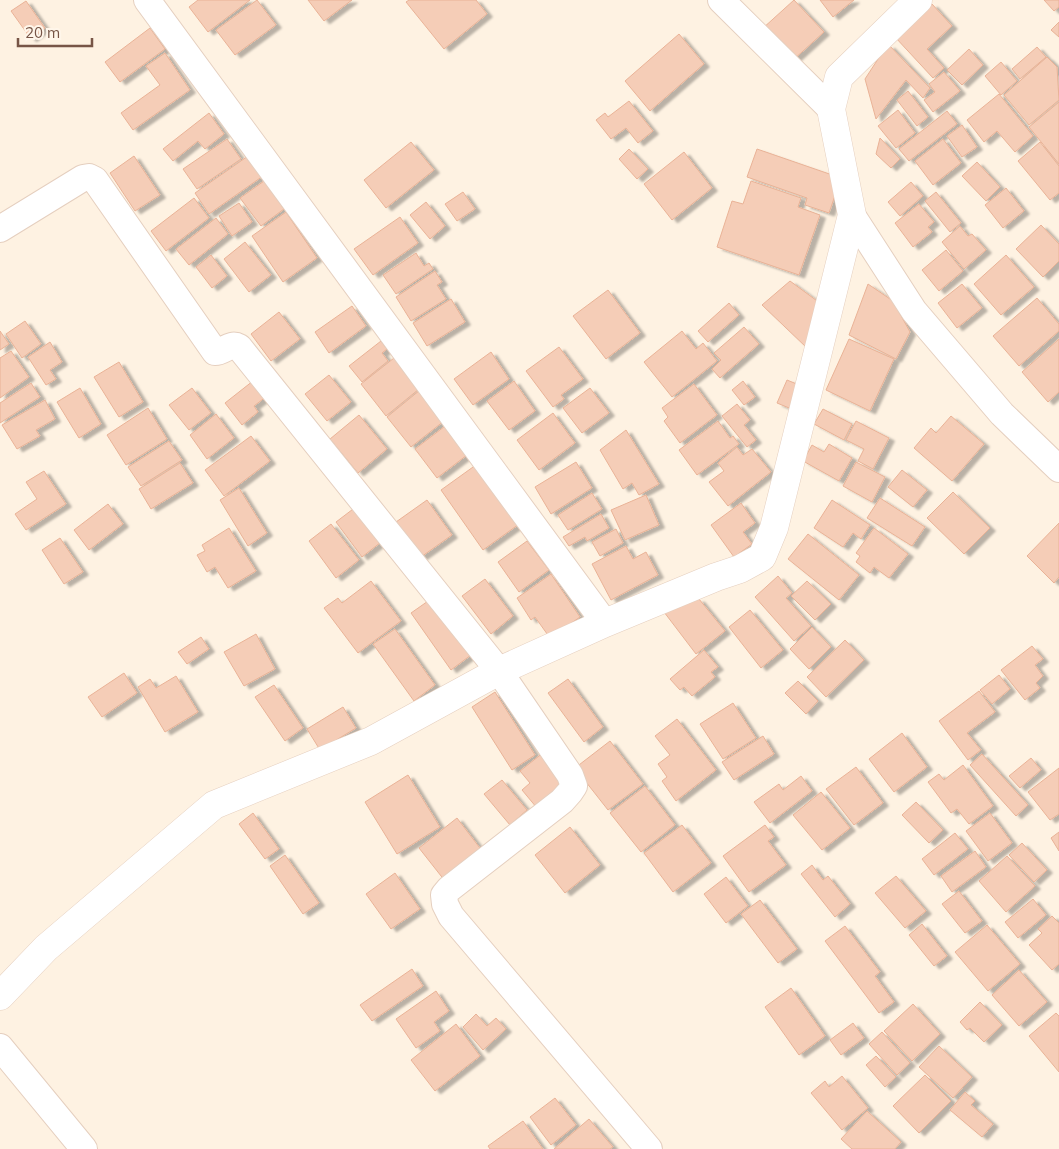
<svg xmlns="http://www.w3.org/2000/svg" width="1059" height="1149" font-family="Mulish,sans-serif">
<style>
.building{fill:#f5cdb7;stroke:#e9b296;filter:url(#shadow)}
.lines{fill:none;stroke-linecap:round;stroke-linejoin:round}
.minor-casing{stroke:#e5cfbf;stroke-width:28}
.tertiary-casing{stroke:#e5cfbf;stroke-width:29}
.minor{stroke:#fff;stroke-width:26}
.tertiary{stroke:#fff;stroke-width:28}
</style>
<defs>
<filter id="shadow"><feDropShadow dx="5.5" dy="3" stdDeviation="1" flood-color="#0004"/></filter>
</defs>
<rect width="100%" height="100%" fill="#fef2e2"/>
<g class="building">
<path d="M198 0H250L208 32 189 7Z"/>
<path d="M257 0 276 25 235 55 216 30Z"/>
<path d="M308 0H352L324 21Z"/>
<path d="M409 0H476L487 14 444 49 406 2Z"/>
<path d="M794 0 824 32 792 61 762 29Z"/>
<path d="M820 0H854L833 17Z"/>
<path d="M1044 0H1059V7L1054 11Z"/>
<path d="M26 1 45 28 31 39 11 11Z"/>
<path d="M932 4 952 26 927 49 944 68 933 78 895 37Z"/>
<path d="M1059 22V37L1051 30Z"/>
<path d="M150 28 165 49 120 82 105 62Z"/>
<path d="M679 34 704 64 650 111 625 81Z"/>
<path d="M889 45 930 88 923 98 906 80 876 119 865 79 878 59Z"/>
<path d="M1037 47 1046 57 1020 79 1012 69Z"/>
<path d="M969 49 983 65 962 85 947 70Z"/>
<path d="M165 53 190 90 133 130 121 113 160 85 146 66Z"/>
<path d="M1047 57 1057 67 1059 100 1029 125 1004 95Z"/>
<path d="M1001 62 1017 81 1001 95 985 76Z"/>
<path d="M944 72 960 91 933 112 924 100 935 92 929 84Z"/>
<path d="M908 91 928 117 917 126 897 100Z"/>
<path d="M999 94 1033 136 1015 152 997 131 984 142 967 120Z"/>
<path d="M629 101 653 131 638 143 626 128 611 139 596 120 605 113 608 117Z"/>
<path d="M1059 102V164L1029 127Z"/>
<path d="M898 110 915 133 896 148 878 126Z"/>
<path d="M947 111 957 124 909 161 899 149Z"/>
<path d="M209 113 224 134 205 149 198 141 173 161 163 149Z"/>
<path d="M962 125 977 147 962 157 947 136Z"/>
<path d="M880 138 900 159 891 168 876 154Z"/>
<path d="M227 139 241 159 197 189 183 169Z"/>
<path d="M943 139 961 163 933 185 915 161Z"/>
<path d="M411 142 434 170 386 208 364 180Z"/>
<path d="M1040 142 1059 166V193L1050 200 1018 161Z"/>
<path d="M629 149 648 169 637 179 619 159Z"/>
<path d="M757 149 841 178 829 213 805 205 807 198 747 177Z"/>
<path d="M684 152 712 188 672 220 644 184Z"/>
<path d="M134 156 160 195 135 211 110 173Z"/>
<path d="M248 156 263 176 209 214 195 193Z"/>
<path d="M977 162 1000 187 986 201 962 176Z"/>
<path d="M264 181 284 209 261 226 240 198Z"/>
<path d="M751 181 801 198 798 207 820 215 799 275 717 247 732 201 743 204Z"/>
<path d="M911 182 923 196 900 216 888 202Z"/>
<path d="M1006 188 1024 211 1003 228 985 205Z"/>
<path d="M463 192 475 209 457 221 445 204Z"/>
<path d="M936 192 961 223 950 232 925 201Z"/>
<path d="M194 198 209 218 166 251 151 231Z"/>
<path d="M426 202 445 226 430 239 410 215Z"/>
<path d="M239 203 252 222 232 236 219 216Z"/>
<path d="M919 204 934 222 928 227 932 232 913 247 895 223Z"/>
<path d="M286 212 317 258 283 282 252 236Z"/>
<path d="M400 217 418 243 373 275 354 249Z"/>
<path d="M216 218 228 234 189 265 176 249Z"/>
<path d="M1041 225 1059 244V261L1043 277 1016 249Z"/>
<path d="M960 226 968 236 972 234 986 250 964 269 942 242Z"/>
<path d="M245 242 271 275 249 292 224 259Z"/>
<path d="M946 250 963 271 939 291 922 270Z"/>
<path d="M416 253 424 266 429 263 433 269 396 294 383 275Z"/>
<path d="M211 255 227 276 212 288 196 267Z"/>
<path d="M1006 255 1034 287 1001 315 974 284Z"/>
<path d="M435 271 442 282 437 285 446 299 411 321 396 297Z"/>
<path d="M790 281 824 306 807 348 762 305Z"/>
<path d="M868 284 893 301 910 332 896 359 849 335Z"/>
<path d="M962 284 982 308 957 328 938 303Z"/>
<path d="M608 290 640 333 606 359 573 316Z"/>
<path d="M1037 298 1059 324V331L1019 366 993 336Z"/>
<path d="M451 299 465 322 427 346 413 323Z"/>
<path d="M729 303 739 315 708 342 698 331Z"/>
<path d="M352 306 366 326 329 353 315 332Z"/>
<path d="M279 312 300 339 271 361 251 334Z"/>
<path d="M25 321 41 344 22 358 6 334Z"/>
<path d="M744 327 759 344 720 378 712 369 721 360 714 353Z"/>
<path d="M0 331 9 344 0 350Z"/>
<path d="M682 331 696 349 703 343 717 361 672 397 644 362Z"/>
<path d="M849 339 894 359 870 411 826 390Z"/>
<path d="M1059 339V392L1048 402 1022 372Z"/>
<path d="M381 341 387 349 382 353 388 361 362 382 349 366Z"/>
<path d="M50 342 62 362 50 370 56 379 46 385 28 357Z"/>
<path d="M559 347 583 379 561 395 564 399 553 407 526 371Z"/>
<path d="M11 351 29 377 0 398V358Z"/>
<path d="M491 352 509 379 473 405 454 379Z"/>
<path d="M394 358 419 389 386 416 361 384Z"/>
<path d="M119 362 143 402 119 417 94 377Z"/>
<path d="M329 375 351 402 327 421 305 394Z"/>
<path d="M258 377 271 393 254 406 258 412 242 425 225 403Z"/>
<path d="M787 380 804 387 794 410 777 403Z"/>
<path d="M514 381 535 411 509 430 487 401Z"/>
<path d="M743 381 755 397 744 405 732 390Z"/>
<path d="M31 383 40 397 0 423V403Z"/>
<path d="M694 384 717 415 680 443 664 421 668 417 662 408Z"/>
<path d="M80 388 101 424 79 438 57 402Z"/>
<path d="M192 388 211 413 189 430 169 405Z"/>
<path d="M590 388 609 413 582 433 563 408Z"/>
<path d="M420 390 444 421 411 447 387 417Z"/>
<path d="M45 400 55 419 36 430 40 436 17 449 2 425Z"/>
<path d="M737 404 750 420 744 425 756 440 747 447 722 416Z"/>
<path d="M148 408 167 439 126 465 107 435Z"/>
<path d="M823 409 852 424 844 440 814 424Z"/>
<path d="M553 413 575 443 539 470 517 440Z"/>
<path d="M216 414 234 438 207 459 190 435Z"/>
<path d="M359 415 387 449 358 473 330 439Z"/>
<path d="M951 416 984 444 952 481 914 448 931 428 936 433Z"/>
<path d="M718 421 730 438 733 436 739 444 697 475 679 450Z"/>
<path d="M856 421 889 438 873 469 858 461 864 449 846 440Z"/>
<path d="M449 423 471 452 437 478 415 449Z"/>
<path d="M626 430 659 484 639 495 632 483 623 489 600 450Z"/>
<path d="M251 436 270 461 224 496 205 470Z"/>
<path d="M169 441 182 460 141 486 128 467Z"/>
<path d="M829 444 852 458 839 481 803 461 812 445 824 452Z"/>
<path d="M737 447 743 455 752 449 771 472 728 506 709 482 724 471 718 463Z"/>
<path d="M480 462 522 522 483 550 441 490Z"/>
<path d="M576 462 592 488 551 514 535 487Z"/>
<path d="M856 462 885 477 872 502 843 486Z"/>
<path d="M180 463 193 483 151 509 139 489Z"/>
<path d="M902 470 927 490 913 507 888 487Z"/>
<path d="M44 471 66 504 26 530 15 514 37 499 26 482Z"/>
<path d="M239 488 267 533 248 546 220 500Z"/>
<path d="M953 492 990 528 964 554 927 518Z"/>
<path d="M592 493 602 509 568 530 558 515Z"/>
<path d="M646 495 659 525 625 540 611 510Z"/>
<path d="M880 498 925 527 912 546 867 518Z"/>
<path d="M427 500 452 535 421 557 396 522Z"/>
<path d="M832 500 870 525 861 539 853 533 843 547 814 528Z"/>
<path d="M361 503 385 539 362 557 336 522Z"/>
<path d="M741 503 755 523 743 532 752 544 734 557 711 525Z"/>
<path d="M108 504 123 524 89 550 74 530Z"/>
<path d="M601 514 609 528 587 541 585 537 569 546 563 537Z"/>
<path d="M1059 523V577L1054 583 1027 556Z"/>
<path d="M331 524 359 560 336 578 309 541Z"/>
<path d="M229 528 256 571 228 588 215 567 207 572 197 555 205 551 202 545Z"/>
<path d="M874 528 908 554 889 578 874 567 870 573 856 562 860 556 856 553Z"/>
<path d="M616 529 623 543 600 556 592 542Z"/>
<path d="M808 534 859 575 839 600 788 559Z"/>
<path d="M60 538 83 572 64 584 42 550Z"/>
<path d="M527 541 549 570 519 592 498 562Z"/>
<path d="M626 546 633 559 646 552 658 575 611 600 592 564Z"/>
<path d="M551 574 580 617 550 638 535 617 531 620 517 598Z"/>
<path d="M778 576 792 593 786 598 811 626 794 641 755 597Z"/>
<path d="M485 579 513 616 491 634 462 596Z"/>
<path d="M371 581 401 621 358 653 324 608 338 598 342 603Z"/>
<path d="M807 581 831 604 815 620 791 596Z"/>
<path d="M431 599 471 655 451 670 411 613Z"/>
<path d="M699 599 725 631 696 654 664 612Z"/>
<path d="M750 610 783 650 761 668 729 627Z"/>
<path d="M812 627 831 647 809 669 790 649Z"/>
<path d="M395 629 435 685 414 701 373 644Z"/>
<path d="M256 634 275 669 244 686 224 652Z"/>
<path d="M201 637 209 649 187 664 178 652Z"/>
<path d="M845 640 864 660 826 697 807 677Z"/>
<path d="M1032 646 1043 659 1035 665 1043 676 1036 683 1040 688 1025 700 1001 670Z"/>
<path d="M704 650 718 667 711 672 715 677 692 696 684 687 680 690 670 679Z"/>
<path d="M124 673 137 693 102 717 88 697Z"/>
<path d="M999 675 1010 689 992 704 980 690Z"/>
<path d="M176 676 198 712 165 732 138 687 150 679 156 688Z"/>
<path d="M568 679 603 727 584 742 548 693Z"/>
<path d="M798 681 818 701 806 714 785 693Z"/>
<path d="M274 685 303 728 285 741 255 697Z"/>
<path d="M979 691 995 712 967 733 981 750 968 760 939 721Z"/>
<path d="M495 692 535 755 512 770 472 707Z"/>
<path d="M733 703 756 738 723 759 700 724Z"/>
<path d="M343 707 356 728 320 750 307 729Z"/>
<path d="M677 719 716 770 676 801 662 781 667 777 658 764 670 755 655 736Z"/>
<path d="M902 733 927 767 894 792 869 759Z"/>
<path d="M763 736 774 754 734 780 722 762Z"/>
<path d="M610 741 643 784 608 810 575 768Z"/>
<path d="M544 752 569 782 537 808 522 790 530 783 520 771Z"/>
<path d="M982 754 1028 805 1016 816 970 765Z"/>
<path d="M1031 758 1041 770 1020 788 1009 776Z"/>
<path d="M963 765 993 806 969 824 957 809 951 813 928 782 939 774 944 780Z"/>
<path d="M856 767 883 803 854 825 826 789Z"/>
<path d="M1059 768V814L1050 820 1028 792Z"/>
<path d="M408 775 440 827 397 854 365 802Z"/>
<path d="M801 776 812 791 770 823 754 802 779 784 783 790Z"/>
<path d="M502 780 527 810 510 825 484 794Z"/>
<path d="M645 786 675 825 641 852 610 813Z"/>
<path d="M821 792 850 828 822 850 793 815Z"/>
<path d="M916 802 943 830 929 843 902 815Z"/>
<path d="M253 813 279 849 265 859 239 824Z"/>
<path d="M990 813 1012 843 988 861 966 831Z"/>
<path d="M457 818 483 852 445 881 419 848Z"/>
<path d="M682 825 711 863 673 892 644 853Z"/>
<path d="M765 825 774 837 768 841 786 865 749 892 723 856Z"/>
<path d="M570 827 600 865 565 893 535 855Z"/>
<path d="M1059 832V851L1051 838Z"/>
<path d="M955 833 968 849 934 875 922 859Z"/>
<path d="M1022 843 1047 870 1034 882 1009 855Z"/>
<path d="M975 851 986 867 952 892 941 876Z"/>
<path d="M285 855 319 903 303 914 270 866Z"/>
<path d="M1007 856 1035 886 1006 912 979 881Z"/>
<path d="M812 865 823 880 828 876 850 904 835 917 801 874Z"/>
<path d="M395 873 420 909 391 929 366 894Z"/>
<path d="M896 876 926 911 905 928 875 893Z"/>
<path d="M726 877 748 906 726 923 704 894Z"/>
<path d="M959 891 982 921 965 933 942 904Z"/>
<path d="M1033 899 1046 915 1018 938 1005 922Z"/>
<path d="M760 900 797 949 778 963 741 914Z"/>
<path d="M1052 916 1059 923V964L1052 970 1029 945 1042 933 1038 929Z"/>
<path d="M922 924 947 956 934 966 909 935Z"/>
<path d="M987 925 1020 964 988 991 955 952Z"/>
<path d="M845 926 880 972 875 976 894 1002 879 1013 825 941Z"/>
<path d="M412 969 423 986 372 1021 360 1005Z"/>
<path d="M1019 970 1047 1002 1019 1026 992 995Z"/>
<path d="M791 988 825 1036 799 1055 765 1007Z"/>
<path d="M436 991 449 1011 434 1022 440 1031 416 1048 396 1019Z"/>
<path d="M980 1002 1002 1025 984 1042 970 1028 967 1030 960 1022Z"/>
<path d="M913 1004 940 1034 912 1061 884 1031Z"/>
<path d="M1056 1013 1059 1016V1072L1029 1036Z"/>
<path d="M476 1014 487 1026 496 1018 506 1029 483 1050 463 1027Z"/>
<path d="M853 1023 864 1038 841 1055 830 1040Z"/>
<path d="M456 1024 480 1056 435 1091 411 1060Z"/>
<path d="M882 1032 910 1063 897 1075 869 1044Z"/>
<path d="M939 1046 972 1077 953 1098 919 1067Z"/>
<path d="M876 1056 896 1077 885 1087 866 1065Z"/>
<path d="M925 1075 951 1101 919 1133 893 1106Z"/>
<path d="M842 1076 868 1108 842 1130 811 1093 825 1081 829 1087Z"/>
<path d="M965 1092 975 1101 971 1105 993 1124 982 1137 950 1110Z"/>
<path d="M555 1098 576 1125 551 1145 530 1117Z"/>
<path d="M867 1111 901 1142 895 1149H852L841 1139Z"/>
<path d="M589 1119 613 1147 610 1149H554Z"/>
<path d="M523 1121 543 1149H490L488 1146Z"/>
</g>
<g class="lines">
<g class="minor-casing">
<g id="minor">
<path d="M147 0 605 623"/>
<path d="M721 0 831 109"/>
<path d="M852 215 914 311 1002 414 1059 469"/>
<path d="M0 229 83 178 89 177 95 180 215 352C224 352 230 342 239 347L499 671 570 775 574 786 570 792 562 801 449 889 444 895 445 904 451 916 649 1149"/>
<path d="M0 1047 84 1149"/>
</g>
</g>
<g class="tertiary-casing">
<path id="tertiary" d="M0 996 46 948 214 805 371 741 499 671 605 623 716 577 740 569 762 557 774 528 852 215 831 109 839 77 918 0"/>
</g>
<use href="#minor" class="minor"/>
<use href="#tertiary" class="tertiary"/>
</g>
<path d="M18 38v8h74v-8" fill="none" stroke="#775546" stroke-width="2.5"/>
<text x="25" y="38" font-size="15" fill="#775546" stroke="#fff6ea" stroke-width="4" paint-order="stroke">20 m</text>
</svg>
